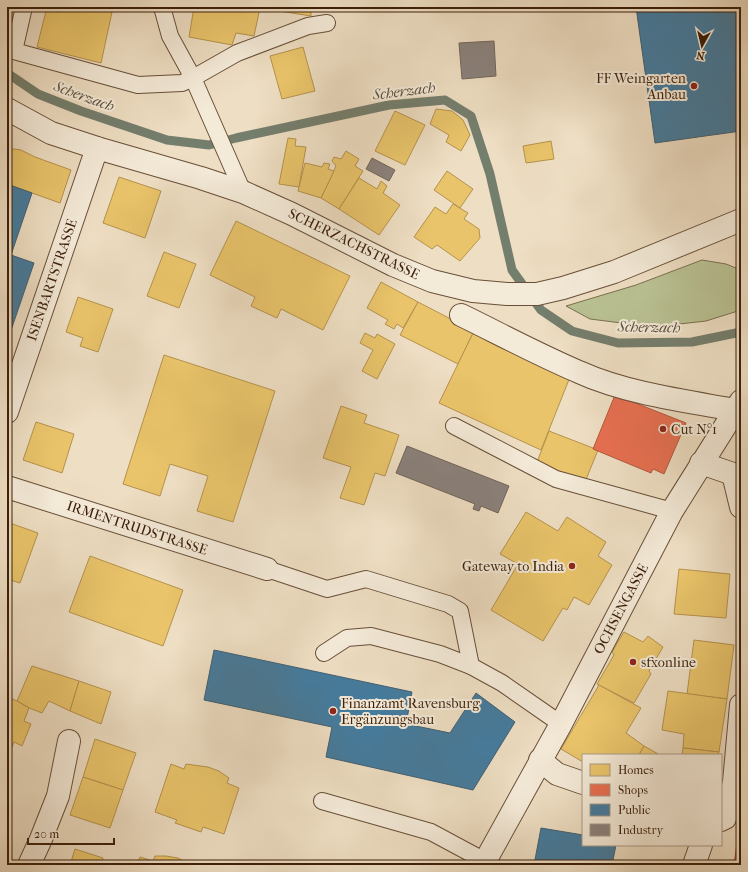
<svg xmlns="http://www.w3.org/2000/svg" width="748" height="872" font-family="'IM FELL French Canon',serif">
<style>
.green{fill:#b9c193;stroke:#7a704e}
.homes{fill:#e9c46a;stroke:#b5924d}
.shops{fill:#e76f51;stroke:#b3573c}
.public{fill:#457b9d;stroke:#425f71}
.industry{fill:#8a817c;stroke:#72645a}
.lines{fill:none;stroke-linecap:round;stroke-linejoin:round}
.stream{stroke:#747e6d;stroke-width:9}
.service-casing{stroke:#684f38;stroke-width:18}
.pedestrian-casing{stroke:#684f38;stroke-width:24}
.minor-casing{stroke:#684f38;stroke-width:24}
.service{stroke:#f4ead8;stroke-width:16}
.pedestrian{stroke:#f4ead8;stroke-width:22}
.minor{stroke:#f4ead8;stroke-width:22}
.poi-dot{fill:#8f2418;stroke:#f4ead8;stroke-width:1.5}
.labels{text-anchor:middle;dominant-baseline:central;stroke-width:4;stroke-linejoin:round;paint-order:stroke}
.poi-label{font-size:14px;fill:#3b1f0a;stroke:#f4ead8;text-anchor:start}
.street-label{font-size:14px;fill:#3b1f0a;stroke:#f4ead8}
.water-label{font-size:15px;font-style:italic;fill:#584e3c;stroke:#f4ead8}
</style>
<rect width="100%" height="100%" fill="#eedec3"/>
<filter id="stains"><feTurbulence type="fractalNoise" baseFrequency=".005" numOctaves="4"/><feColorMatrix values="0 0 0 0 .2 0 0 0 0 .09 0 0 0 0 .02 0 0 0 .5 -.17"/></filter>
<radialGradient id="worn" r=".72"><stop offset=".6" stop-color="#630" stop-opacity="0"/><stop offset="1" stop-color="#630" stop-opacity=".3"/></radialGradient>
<path class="green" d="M702 260 726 264 741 270V310L706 321 653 327 590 319 566 306 636 285Z"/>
<g class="homes">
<path d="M47 7H90L112 12 101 63 37 47Z"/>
<path d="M90 7H113L112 12Z"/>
<path d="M194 7H311V16L260 8 254 36 236 33 232 45 189 37Z"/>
<path d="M303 47 315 91 282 99 270 56Z"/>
<path d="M436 109 452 111 463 120 470 135 461 151 446 142 449 135 430 124Z"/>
<path d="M395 111 425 125 405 165 375 151Z"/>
<path d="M288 138 296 139 295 146 306 147 299 187 279 184Z"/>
<path d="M551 141 554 159 526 163 523 146Z"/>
<path d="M7 148 21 150 35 157 71 170 60 203 7 184Z"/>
<path d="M346 151 359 159 355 166 363 171 339 209 321 198 336 166 332 161 334 157 341 159Z"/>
<path d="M305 163 322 167 324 163 330 164 328 169 334 171 321 198 298 191Z"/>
<path d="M447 171 473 189 460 208 434 190Z"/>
<path d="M119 177 161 191 145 238 103 223Z"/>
<path d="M359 178 377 189 381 181 387 186 383 193 400 205 379 235 339 209Z"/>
<path d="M453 204 468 213 464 219 479 229 480 238 460 261 437 245 432 249 414 237 435 207 446 214Z"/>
<path d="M236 221 350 276 323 330 281 309 277 318 251 306 255 297 210 275Z"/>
<path d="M164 252 196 264 179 308 147 296Z"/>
<path d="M381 282 418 302 403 328 397 324 394 329 385 324 388 320 367 308Z"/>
<path d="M78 297 113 309 98 352 80 346 83 338 66 332Z"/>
<path d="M418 302 474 331 458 364 400 335Z"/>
<path d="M474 331 570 377 541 450 439 403Z"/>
<path d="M365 333 375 338 377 334 395 344 377 379 362 371 373 350 360 343Z"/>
<path d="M164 355 275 391 233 522 197 511 208 476 170 464 160 496 123 484Z"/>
<path d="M341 406 367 415 364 423 399 435 385 476 375 473 364 505 340 498 351 467 323 458Z"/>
<path d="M36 422 74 434 62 473 23 460Z"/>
<path d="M549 431 598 450 585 482 537 462Z"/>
<path d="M526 512 558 531 567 517 606 542 598 556 612 565 589 605 574 597 567 610 563 608 543 641 491 610 518 564 500 554Z"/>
<path d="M7 522 38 533 20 583 7 579Z"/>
<path d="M90 556 183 590 163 646 69 612Z"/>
<path d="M679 569 730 574 726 618 674 614Z"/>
<path d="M624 632 643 642 648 636 663 647 649 671 651 674 634 703 597 684 614 655 612 652Z"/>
<path d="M694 640 734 645 727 699 687 694Z"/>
<path d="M32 666 79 681 70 711 49 701 42 713 29 708 17 701Z"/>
<path d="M79 681 111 692 101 724 70 711Z"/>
<path d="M599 685 641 708 626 733 644 746 639 755H583V762L561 749Z"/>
<path d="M668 691 727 699 719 752 683 748 684 734 662 730Z"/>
<path d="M8 697 17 701 29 708 24 721 31 724 22 746 14 742 7 759Z"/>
<path d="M95 739 136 753 123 790 83 777Z"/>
<path d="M644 746 660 755H639Z"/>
<path d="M683 748 719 752 718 755H682Z"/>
<path d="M171 764 184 769 186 764 208 767 219 771 229 778 227 783 239 788 224 834 203 827 201 832 175 823 177 820 155 812Z"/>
<path d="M83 777 123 790 110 828 70 815Z"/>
<path d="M75 849 103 858 101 865H70Z"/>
<path d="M155 856H166L178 858 191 865H137L140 857 153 861Z"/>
</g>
<g class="shops">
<path d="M615 395 686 423 664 474 653 469 651 473 593 449Z"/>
<path d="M741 815V865H734Z"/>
</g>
<g class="public">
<path d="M636 7H736L741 42V131L655 143Z"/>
<path d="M7 184 32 193 11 255 34 263 7 342Z"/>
<path d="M214 650 412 692 406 724 450 733 476 693 515 722 473 790 326 757 332 727 204 700Z"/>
<path d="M541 828 583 835V845H616L612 865H534Z"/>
</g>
<g class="industry">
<path d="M494 41 496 76 462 79 459 43Z"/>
<path d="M372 158 395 170 389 181 366 169Z"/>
<path d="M407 446 509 486 498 513 481 506 479 511 473 509 475 504 396 473Z"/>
</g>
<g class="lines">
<path class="stream" d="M7 73 38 94 81 111 167 140 209 145 236 138 389 105 445 100 471 116 490 174 512 270 541 310 572 331 618 343 692 342 741 332"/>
<g class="service-casing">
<g id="service">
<path d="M24 7 14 51 138 85 182 83 193 78 237 53 308 26 327 23"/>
<path d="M162 7 170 36 193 78 243 192"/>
<path d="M454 426 556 479 672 511"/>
<path d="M267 569 327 589 366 579 448 604 460 611 471 666"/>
<path d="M324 653 347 638 371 636 440 654 471 666 502 683 561 724"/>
<path d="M322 801 431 832 485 861"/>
</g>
</g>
<g class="pedestrian-casing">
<path id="pedestrian" d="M461 315C500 334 539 355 579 372 625 393 685 401 735 410"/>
</g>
<g class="minor-casing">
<g id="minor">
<path d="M7 109 51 133 97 148 201 178 243 192 292 214 393 265 432 281 473 291 507 294H537L563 288 614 272 741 220"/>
<path d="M7 412 97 148"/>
<path d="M701 463 733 474 741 476"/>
<path d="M733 474 741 507"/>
<path d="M7 487 267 569"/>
<path d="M540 760 557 774 583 783"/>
<path d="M721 820 725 818 734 782 741 705"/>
<path d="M29 865 41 839 58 796 69 741"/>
<path d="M483 865 561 724 672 511 741 401"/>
<path d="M694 865 701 845"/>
</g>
</g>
<use href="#service" class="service"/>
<use href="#pedestrian" class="pedestrian"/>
<use href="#minor" class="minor"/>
</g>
<g class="poi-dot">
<circle cx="694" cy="86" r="4"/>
<circle cx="663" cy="429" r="4"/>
<circle cx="572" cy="566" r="4"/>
<circle cx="633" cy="662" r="4"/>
<circle cx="333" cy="711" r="4"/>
</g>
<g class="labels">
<g class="poi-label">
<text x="686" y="78" text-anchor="end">FF Weingarten<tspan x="686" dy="16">Anbau</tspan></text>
<text x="671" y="429">Cut N°1</text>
<text x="564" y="566" text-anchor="end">Gateway to India</text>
<text x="641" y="662">sfxonline</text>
<text x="341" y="703">Finanzamt Ravensburg<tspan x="341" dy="16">Ergänzungsbau</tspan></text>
</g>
<g class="street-label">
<text transform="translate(354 244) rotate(26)">SCHERZACHSTRASSE</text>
<text transform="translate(52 280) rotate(-71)">ISENBARTSTRASSE</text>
<text transform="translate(137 528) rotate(18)">IRMENTRUDSTRASSE</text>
<text transform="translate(621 609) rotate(-62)">OCHSENGASSE</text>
</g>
<g class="water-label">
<text transform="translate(404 91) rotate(-7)">Scherzach</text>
<text transform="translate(84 96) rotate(20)">Scherzach</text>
<text transform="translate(649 327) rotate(1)">Scherzach</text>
</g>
</g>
<rect width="748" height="872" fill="none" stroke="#eedec3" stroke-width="24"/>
<rect x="8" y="8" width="732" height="856" fill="none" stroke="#3b1f0a" stroke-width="2"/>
<rect x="12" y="12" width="724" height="848" fill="none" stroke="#3b1f0a"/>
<rect x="582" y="754" width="140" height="92" fill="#f4ead8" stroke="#aa9986"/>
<rect x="590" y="764" width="20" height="12" fill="#e9c46a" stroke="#aa9986"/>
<text x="618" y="774" font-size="12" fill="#3b1f0a">Homes</text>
<rect x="590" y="784" width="20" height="12" fill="#e76f51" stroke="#aa9986"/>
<text x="618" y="794" font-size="12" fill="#3b1f0a">Shops</text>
<rect x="590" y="804" width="20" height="12" fill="#457b9d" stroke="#aa9986"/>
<text x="618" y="814" font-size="12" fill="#3b1f0a">Public</text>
<rect x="590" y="824" width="20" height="12" fill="#8a817c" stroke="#aa9986"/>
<text x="618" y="834" font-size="12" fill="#3b1f0a">Industry</text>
<g transform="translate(702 46) rotate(188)" stroke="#f4ead8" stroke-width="3" paint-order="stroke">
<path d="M0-3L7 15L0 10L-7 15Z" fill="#3b1f0a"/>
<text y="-6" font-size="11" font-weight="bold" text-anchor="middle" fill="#3b1f0a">N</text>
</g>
<path d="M28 838v6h86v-6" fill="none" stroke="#3b1f0a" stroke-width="2"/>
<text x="34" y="838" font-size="12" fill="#3b1f0a" stroke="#f4ead8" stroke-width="3" paint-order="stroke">20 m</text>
<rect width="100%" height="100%" filter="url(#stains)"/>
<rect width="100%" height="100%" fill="url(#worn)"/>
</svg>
